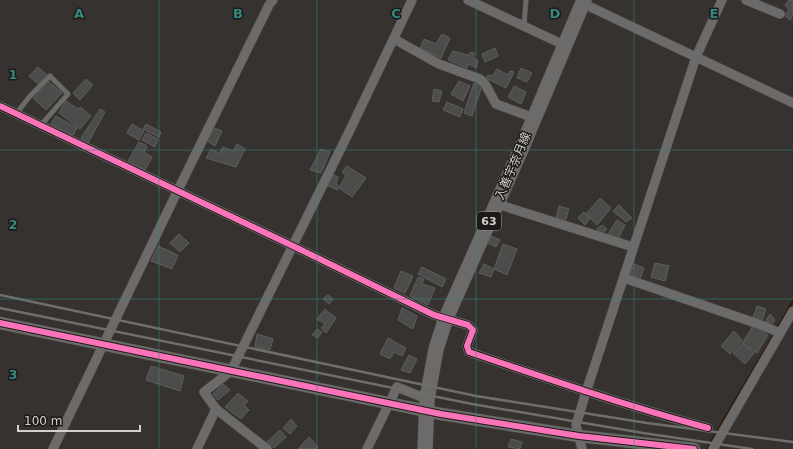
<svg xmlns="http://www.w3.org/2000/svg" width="793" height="449" font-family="'DejaVu Sans','Noto Sans JP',sans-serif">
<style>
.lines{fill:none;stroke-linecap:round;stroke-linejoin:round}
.stream{stroke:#301a04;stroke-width:2.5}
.building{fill:#4c4d4a;stroke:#5e5e5d}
.service-casing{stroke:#514e4c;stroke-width:5.5}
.minor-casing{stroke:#514e4c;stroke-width:10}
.tertiary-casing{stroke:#514e4c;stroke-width:13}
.primary-casing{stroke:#514e4c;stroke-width:16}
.service{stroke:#6c6b6a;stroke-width:4.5}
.minor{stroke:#6c6b6a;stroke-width:9}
.tertiary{stroke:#6c6b6a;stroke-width:12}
.primary{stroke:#6d6b6a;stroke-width:15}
.rail{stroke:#6f6e6b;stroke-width:2.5}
.cycleway-casing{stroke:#1c1a18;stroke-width:8}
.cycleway{stroke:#fb73b8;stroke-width:6}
.grid{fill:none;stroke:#368881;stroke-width:1;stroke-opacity:0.55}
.labels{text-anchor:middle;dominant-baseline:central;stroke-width:3;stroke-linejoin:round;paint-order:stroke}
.shield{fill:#1c1a18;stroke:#9d9997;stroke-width:1}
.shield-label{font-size:11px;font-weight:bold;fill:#d4d0cd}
.street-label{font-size:12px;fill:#d4d0cd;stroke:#1c1a18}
.grid-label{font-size:13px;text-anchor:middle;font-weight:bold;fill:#368881;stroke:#1c1a18;stroke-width:3;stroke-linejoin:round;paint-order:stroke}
</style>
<rect width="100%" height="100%" fill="#35322f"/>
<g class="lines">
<g class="stream">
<path d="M777 329 793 301"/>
<path d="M707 449 775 333"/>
</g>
</g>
<g class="building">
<path d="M789 0 793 1V15L790 20 784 15 789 10 785 5Z"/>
<path d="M442 34 450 38 441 58 420 48 424 39 436 44Z"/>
<path d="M495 48 498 56 485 62 482 54Z"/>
<path d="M453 51 468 55 471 52 475 54 473 58 478 61 476 68 469 64 467 68 448 60Z"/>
<path d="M38 67 47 75 38 84 29 76Z"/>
<path d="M521 68 532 73 527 82 517 78Z"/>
<path d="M497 69 508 75 510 71 514 72 506 88 486 78 488 75 493 76Z"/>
<path d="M86 79 93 85 80 100 73 93Z"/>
<path d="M48 81 62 93 46 110 33 98Z"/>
<path d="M459 81 470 86 463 101 451 94Z"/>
<path d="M474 83 482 86 472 116 464 113Z"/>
<path d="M514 86 526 92 521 104 508 97Z"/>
<path d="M434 89 442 91 439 102 432 101Z"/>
<path d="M66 101 78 109 81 107 91 116 80 129 59 113Z"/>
<path d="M447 102 463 109 460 117 443 110Z"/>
<path d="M100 109 105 112 88 143 81 138Z"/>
<path d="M56 116 77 128 73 135 51 124Z"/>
<path d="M132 124 144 131 139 140 127 133Z"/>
<path d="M146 124 161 132 159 137 143 129Z"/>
<path d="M214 128 222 131 215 146 207 141Z"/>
<path d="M146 133 158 139 155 147 142 140Z"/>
<path d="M139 142 147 146 144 152 152 157 145 170 128 161Z"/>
<path d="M237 144 245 149 236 167 206 158 211 149 219 153 223 147 233 151Z"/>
<path d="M321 149 330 152 321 173 310 170Z"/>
<path d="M347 166 366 178 352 197 339 188 346 175 342 172Z"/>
<path d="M333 175 338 177 336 184 340 187 337 190 327 185Z"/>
<path d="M600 198 611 208 597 225 586 214Z"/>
<path d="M619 205 632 218 626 222 613 211Z"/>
<path d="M559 206 569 209 565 222 556 219Z"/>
<path d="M584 212 590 218 585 225 578 218Z"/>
<path d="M617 220 625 225 618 239 608 234Z"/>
<path d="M602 225 607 229 602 234 597 229Z"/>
<path d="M179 234 189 243 180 252 170 243Z"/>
<path d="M491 236 500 240 496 247 488 243Z"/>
<path d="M503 244 517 249 507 275 494 269Z"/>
<path d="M158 246 178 255 172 269 151 261Z"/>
<path d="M655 263 669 266 665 281 651 277Z"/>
<path d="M484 264 494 269 491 277 479 273Z"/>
<path d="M634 264 644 268 640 279 630 275Z"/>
<path d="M422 267 446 279 442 287 418 274Z"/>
<path d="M401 271 413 276 405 293 394 288Z"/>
<path d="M418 277 424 279 422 284 435 288 428 305 410 296Z"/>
<path d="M328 295 333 299 329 304 323 299Z"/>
<path d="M757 306 766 309 762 321 753 318Z"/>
<path d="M402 308 417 316 413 329 398 320Z"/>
<path d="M325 309 336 318 326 333 321 328 325 324 317 319Z"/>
<path d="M770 314 775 320 771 325 766 320Z"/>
<path d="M754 325 768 335 757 353 742 343Z"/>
<path d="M317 329 322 332 318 338 312 335Z"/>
<path d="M734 331 742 340 730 354 721 346Z"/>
<path d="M257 334 273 339 270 350 255 347Z"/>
<path d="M388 338 406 348 402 356 394 352 390 359 380 354Z"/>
<path d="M742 343 754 353 745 364 733 353Z"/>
<path d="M409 355 417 359 410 373 401 370Z"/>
<path d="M151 366 184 376 180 391 146 380Z"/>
<path d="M223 384 230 390 218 400 213 394Z"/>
<path d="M238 393 248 401 244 405 249 410 241 419 225 407Z"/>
<path d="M291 419 297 426 290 434 283 428Z"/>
<path d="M280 430 286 437 274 448 267 442Z"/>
<path d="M309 437 318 447 316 449H298Z"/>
<path d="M511 439 522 442 520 449 508 447Z"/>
</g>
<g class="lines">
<g class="service-casing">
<g id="service">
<path d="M524 26 526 0"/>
<path d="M16 114 30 96 50 76 68 94 41 125"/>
</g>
</g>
<g class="minor-casing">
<g id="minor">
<path d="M468 0 564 45"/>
<path d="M746 0 780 14"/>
<path d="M582 3 793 103"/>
<path d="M394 39 439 64 480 79 485 84 496 104 534 118"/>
<path d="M0 106 293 246 434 315 468 325 473 330 467 346 469 352C548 379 627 406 708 428"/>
<path d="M497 204 633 247"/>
<path d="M624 278 764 326 780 333"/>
<path d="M216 409 267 449"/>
<path d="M53 449 178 190 269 5 273 0"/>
<path d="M197 449 216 409 204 392 231 371 349 132 412 0"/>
<path d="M367 449 397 387 427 399"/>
<path d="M582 449 576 425 586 392 696 57 722 0"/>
<path d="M713 449 793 311"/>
</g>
</g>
<g class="tertiary-casing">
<path id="tertiary" d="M0 323 441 414 579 436 694 449"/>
</g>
<g class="primary-casing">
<path id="primary" d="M425 449 427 399 436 349 446 318 522 147 584 0"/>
</g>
<use href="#service" class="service"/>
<use href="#minor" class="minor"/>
<use href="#tertiary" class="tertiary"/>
<use href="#primary" class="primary"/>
<g class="rail">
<path d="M0 295 476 396 647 423 793 442"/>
<path d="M0 308 472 404 643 433 752 449"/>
</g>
<g class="cycleway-casing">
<g id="cycleway">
<path d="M0 106 293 246 434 315 468 325 473 330 467 346 469 352C548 379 627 406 708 428"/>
<path d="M0 323 441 414 579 436 694 449"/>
</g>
</g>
<use href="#cycleway" class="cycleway"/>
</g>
<path class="grid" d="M159 0V449M317 0V449M476 0V449M634 0V449M0 150H793M0 299H793"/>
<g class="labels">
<rect class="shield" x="477" y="212" width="24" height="18" rx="3"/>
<g class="shield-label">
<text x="489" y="221">63</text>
</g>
<g class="street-label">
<text transform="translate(513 166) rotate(-67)">入善宇奈月線</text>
</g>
</g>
<g class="grid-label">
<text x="79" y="18">A</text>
<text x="238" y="18">B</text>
<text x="396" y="18">C</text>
<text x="555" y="18">D</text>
<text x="714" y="18">E</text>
<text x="13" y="79">1</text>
<text x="13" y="229">2</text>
<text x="13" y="379">3</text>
</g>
<path d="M18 425v6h122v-6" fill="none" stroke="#d4d0cd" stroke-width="2"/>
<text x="24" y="425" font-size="12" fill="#d4d0cd" stroke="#1c1a18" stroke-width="3" paint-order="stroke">100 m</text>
</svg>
